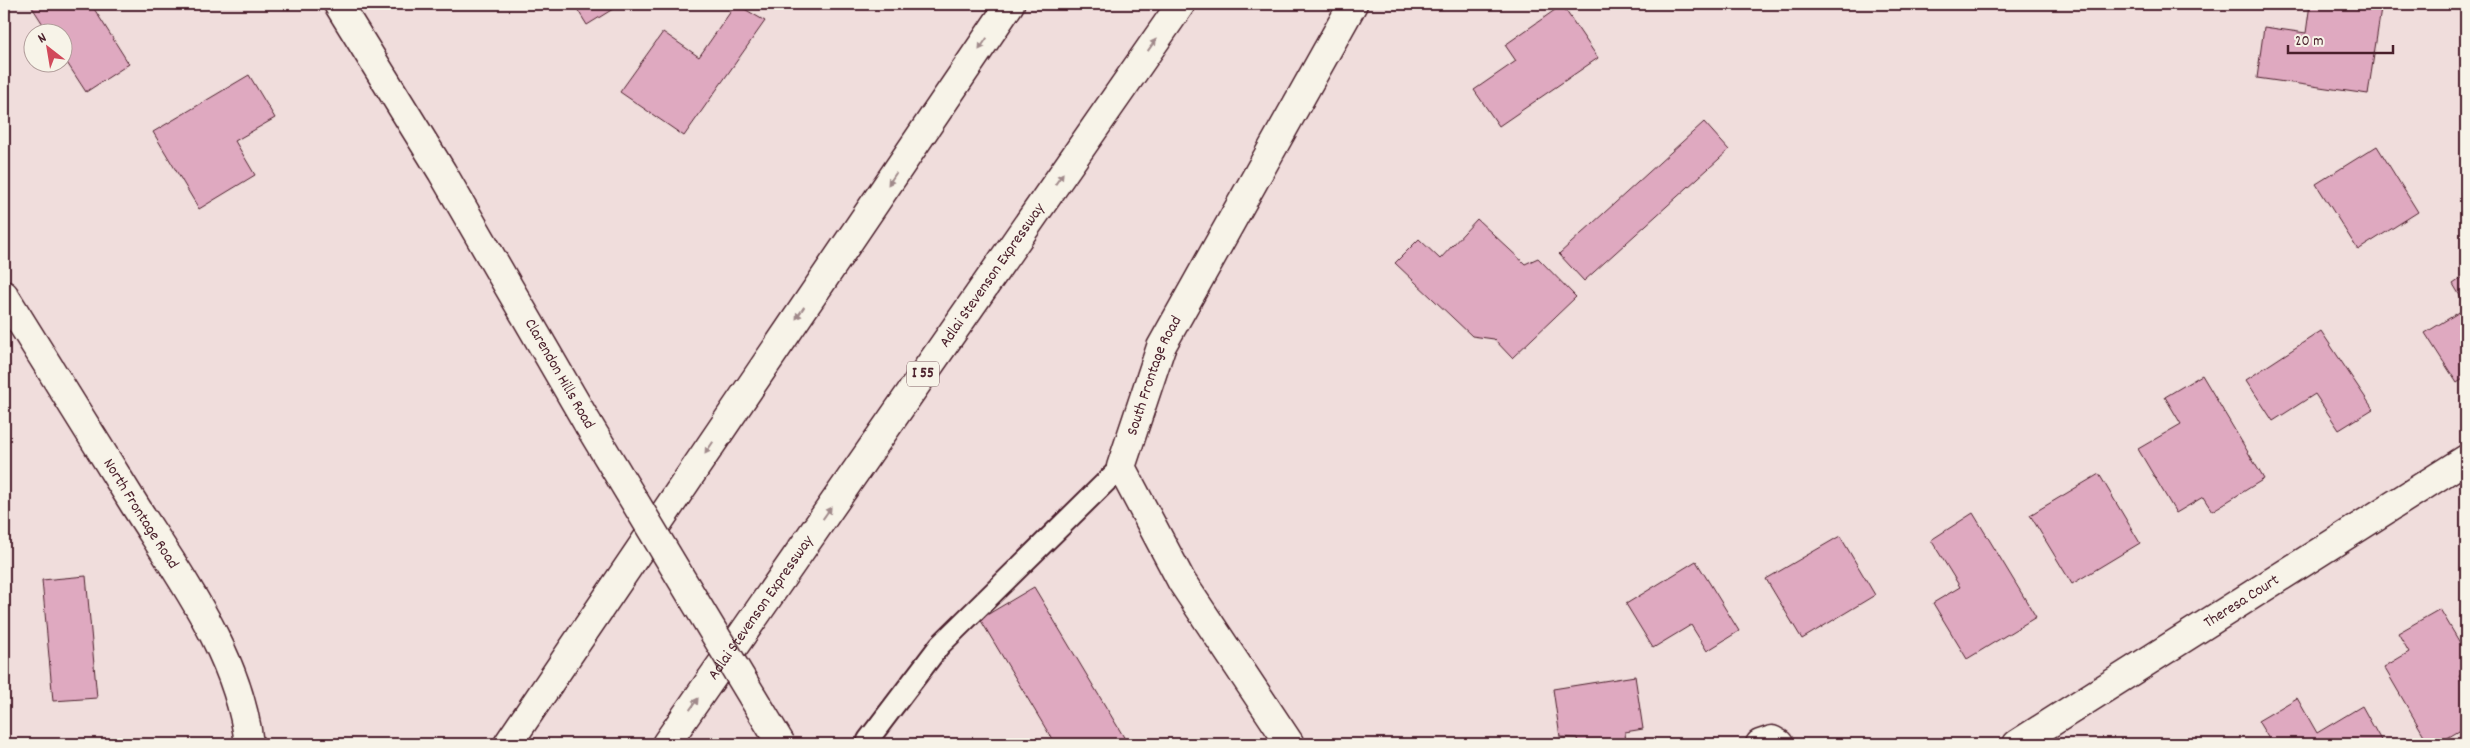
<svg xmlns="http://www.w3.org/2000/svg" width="2470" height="748" font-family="Dekko,sans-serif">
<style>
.building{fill:#dfa9c0;stroke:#4a1f2b}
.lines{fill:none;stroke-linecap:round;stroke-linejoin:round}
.service-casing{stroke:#4a1f2b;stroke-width:24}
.minor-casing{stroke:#4a1f2b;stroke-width:31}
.tertiary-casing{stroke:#4a1f2b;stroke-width:31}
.motorway-casing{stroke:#4a1f2b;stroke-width:31}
.service{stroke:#f7f3e8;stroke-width:20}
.minor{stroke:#f7f3e8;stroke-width:28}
.tertiary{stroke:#f7f3e8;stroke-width:28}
.motorway{stroke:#f7f3e8;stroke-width:28}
.tertiary-bridge-casing{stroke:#4a1f2b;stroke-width:31;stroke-linecap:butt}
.tertiary-bridge{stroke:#f7f3e8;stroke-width:28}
.oneway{fill:#a0898a}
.labels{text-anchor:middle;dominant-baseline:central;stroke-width:4.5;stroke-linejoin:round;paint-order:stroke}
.shield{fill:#f7f3e8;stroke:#7e5f64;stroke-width:1}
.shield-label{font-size:15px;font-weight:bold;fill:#4a1f2b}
.street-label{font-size:16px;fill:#4a1f2b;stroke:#f7f3e8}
</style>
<rect width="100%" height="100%" fill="#f0dddc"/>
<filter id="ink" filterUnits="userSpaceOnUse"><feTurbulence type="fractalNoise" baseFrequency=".02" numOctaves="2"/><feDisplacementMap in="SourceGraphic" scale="10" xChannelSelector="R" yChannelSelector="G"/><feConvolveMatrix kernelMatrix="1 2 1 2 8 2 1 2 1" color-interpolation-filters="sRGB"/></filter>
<g filter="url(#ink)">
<g class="building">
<path d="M30 4H91L129 64 86 92 62 55V32H48Z"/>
<path d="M574 4H621L587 25Z"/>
<path d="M736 4 765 21 684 136 620 92 663 32 699 57Z"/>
<path d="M2310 4H2344L2381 9 2368 94 2257 78 2264 27 2306 33Z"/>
<path d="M1562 5 1598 58 1499 126 1474 90 1516 61 1505 45Z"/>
<path d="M249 75 275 118 235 141 255 175 199 209 153 132Z"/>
<path d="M1704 122 1729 150 1584 281 1559 254Z"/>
<path d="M2377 146 2418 212 2358 250 2316 184Z"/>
<path d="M1477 219 1525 264 1538 258 1576 297 1512 358 1494 339 1472 336 1395 263 1419 239 1440 259Z"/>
<path d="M2466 275V306L2453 284Z"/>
<path d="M2466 308V377L2457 383 2425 333Z"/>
<path d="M2321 331 2373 409 2339 430 2315 394 2273 421 2246 380Z"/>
<path d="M2202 375 2264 479 2212 511 2203 497 2176 513 2138 449 2181 424 2165 397Z"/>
<path d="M2099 474 2140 543 2072 584 2030 515Z"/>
<path d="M1973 513 2036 617 1967 659 1933 603 1960 587 1931 540Z"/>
<path d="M1840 536 1875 595 1802 639 1766 579Z"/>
<path d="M1696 561 1739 631 1707 651 1691 625 1653 648 1626 604Z"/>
<path d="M86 576 97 698 53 701 42 580Z"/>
<path d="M1034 587 1128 744H1055L980 619Z"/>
<path d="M2440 609 2466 653V672L2459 676 2466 688V727L2437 744H2429L2384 667 2409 652 2398 633Z"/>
<path d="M1635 676 1643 729 1625 732 1626 744H1578L1577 738 1560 737 1553 689Z"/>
<path d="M2297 698 2317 733 2362 706 2383 744H2272L2258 721Z"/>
</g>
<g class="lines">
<g class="service-casing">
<path id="service" d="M868 740 940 645 1121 467"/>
</g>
<g class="minor-casing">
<g id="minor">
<path id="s1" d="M4 295C47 364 91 434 134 504 180 577 239 655 249 744"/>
<path id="s2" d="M1290 744 1182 582 1121 467 1161 347 1353 4"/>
<path d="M1760 744 1772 740 1779 744"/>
<path id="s3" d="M2017 744 2466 459"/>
</g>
</g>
<g class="tertiary-casing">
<path id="tertiary" d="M338 4 442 172 588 424"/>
</g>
<g class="motorway-casing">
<g id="motorway">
<path d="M508 744 1010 4"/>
<path id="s4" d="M666 744 1181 4"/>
</g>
</g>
<use href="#service" class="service"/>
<use href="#minor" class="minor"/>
<use href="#tertiary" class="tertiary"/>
<use href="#motorway" class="motorway"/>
<g class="tertiary-bridge-casing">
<path id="tertiary-bridge" d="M588 424 781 744"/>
</g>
<use href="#tertiary-bridge" class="tertiary-bridge"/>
</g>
<defs><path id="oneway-solid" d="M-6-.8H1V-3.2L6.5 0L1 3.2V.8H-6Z" transform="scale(1.25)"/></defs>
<g class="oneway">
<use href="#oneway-solid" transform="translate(983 44) rotate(124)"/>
<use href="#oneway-solid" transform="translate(1152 45) rotate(-55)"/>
<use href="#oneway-solid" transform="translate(892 179) rotate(124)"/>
<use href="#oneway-solid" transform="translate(1059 179) rotate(-55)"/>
<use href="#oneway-solid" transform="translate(800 313) rotate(124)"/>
<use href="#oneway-solid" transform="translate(709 448) rotate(124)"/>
<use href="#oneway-solid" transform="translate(827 513) rotate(-55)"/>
<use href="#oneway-solid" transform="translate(694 704) rotate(-55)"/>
</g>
</g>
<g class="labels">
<rect class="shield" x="907" y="361.5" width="32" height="25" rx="4"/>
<g class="shield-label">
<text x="923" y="374">I 55</text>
</g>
<g class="street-label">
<text stroke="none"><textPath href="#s4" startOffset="571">Adlai Stevenson Expressway</textPath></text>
<text transform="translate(559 374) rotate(60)">Clarendon Hills Road</text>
<text stroke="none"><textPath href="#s2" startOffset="422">South Frontage Road</textPath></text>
<text stroke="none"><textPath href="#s1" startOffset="258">North Frontage Road</textPath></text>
<text stroke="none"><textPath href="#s3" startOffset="266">Theresa Court</textPath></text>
<text stroke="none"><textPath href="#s4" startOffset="166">Adlai Stevenson Expressway</textPath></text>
</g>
</g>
<rect width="2470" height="748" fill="none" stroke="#f7f3e8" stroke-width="20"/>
<rect x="10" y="10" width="2450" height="728" fill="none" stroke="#4a1f2b" stroke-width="2" filter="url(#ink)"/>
<g transform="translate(48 48) rotate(329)"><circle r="24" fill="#f7f3e8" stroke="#b29e9c"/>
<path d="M0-4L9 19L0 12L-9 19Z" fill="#d1495b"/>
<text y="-8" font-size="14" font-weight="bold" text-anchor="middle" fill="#4a1f2b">N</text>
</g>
<path d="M2288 45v8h105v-8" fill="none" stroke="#4a1f2b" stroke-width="2.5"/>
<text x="2295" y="45" font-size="15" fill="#4a1f2b" stroke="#f7f3e8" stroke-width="4" paint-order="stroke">20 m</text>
</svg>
